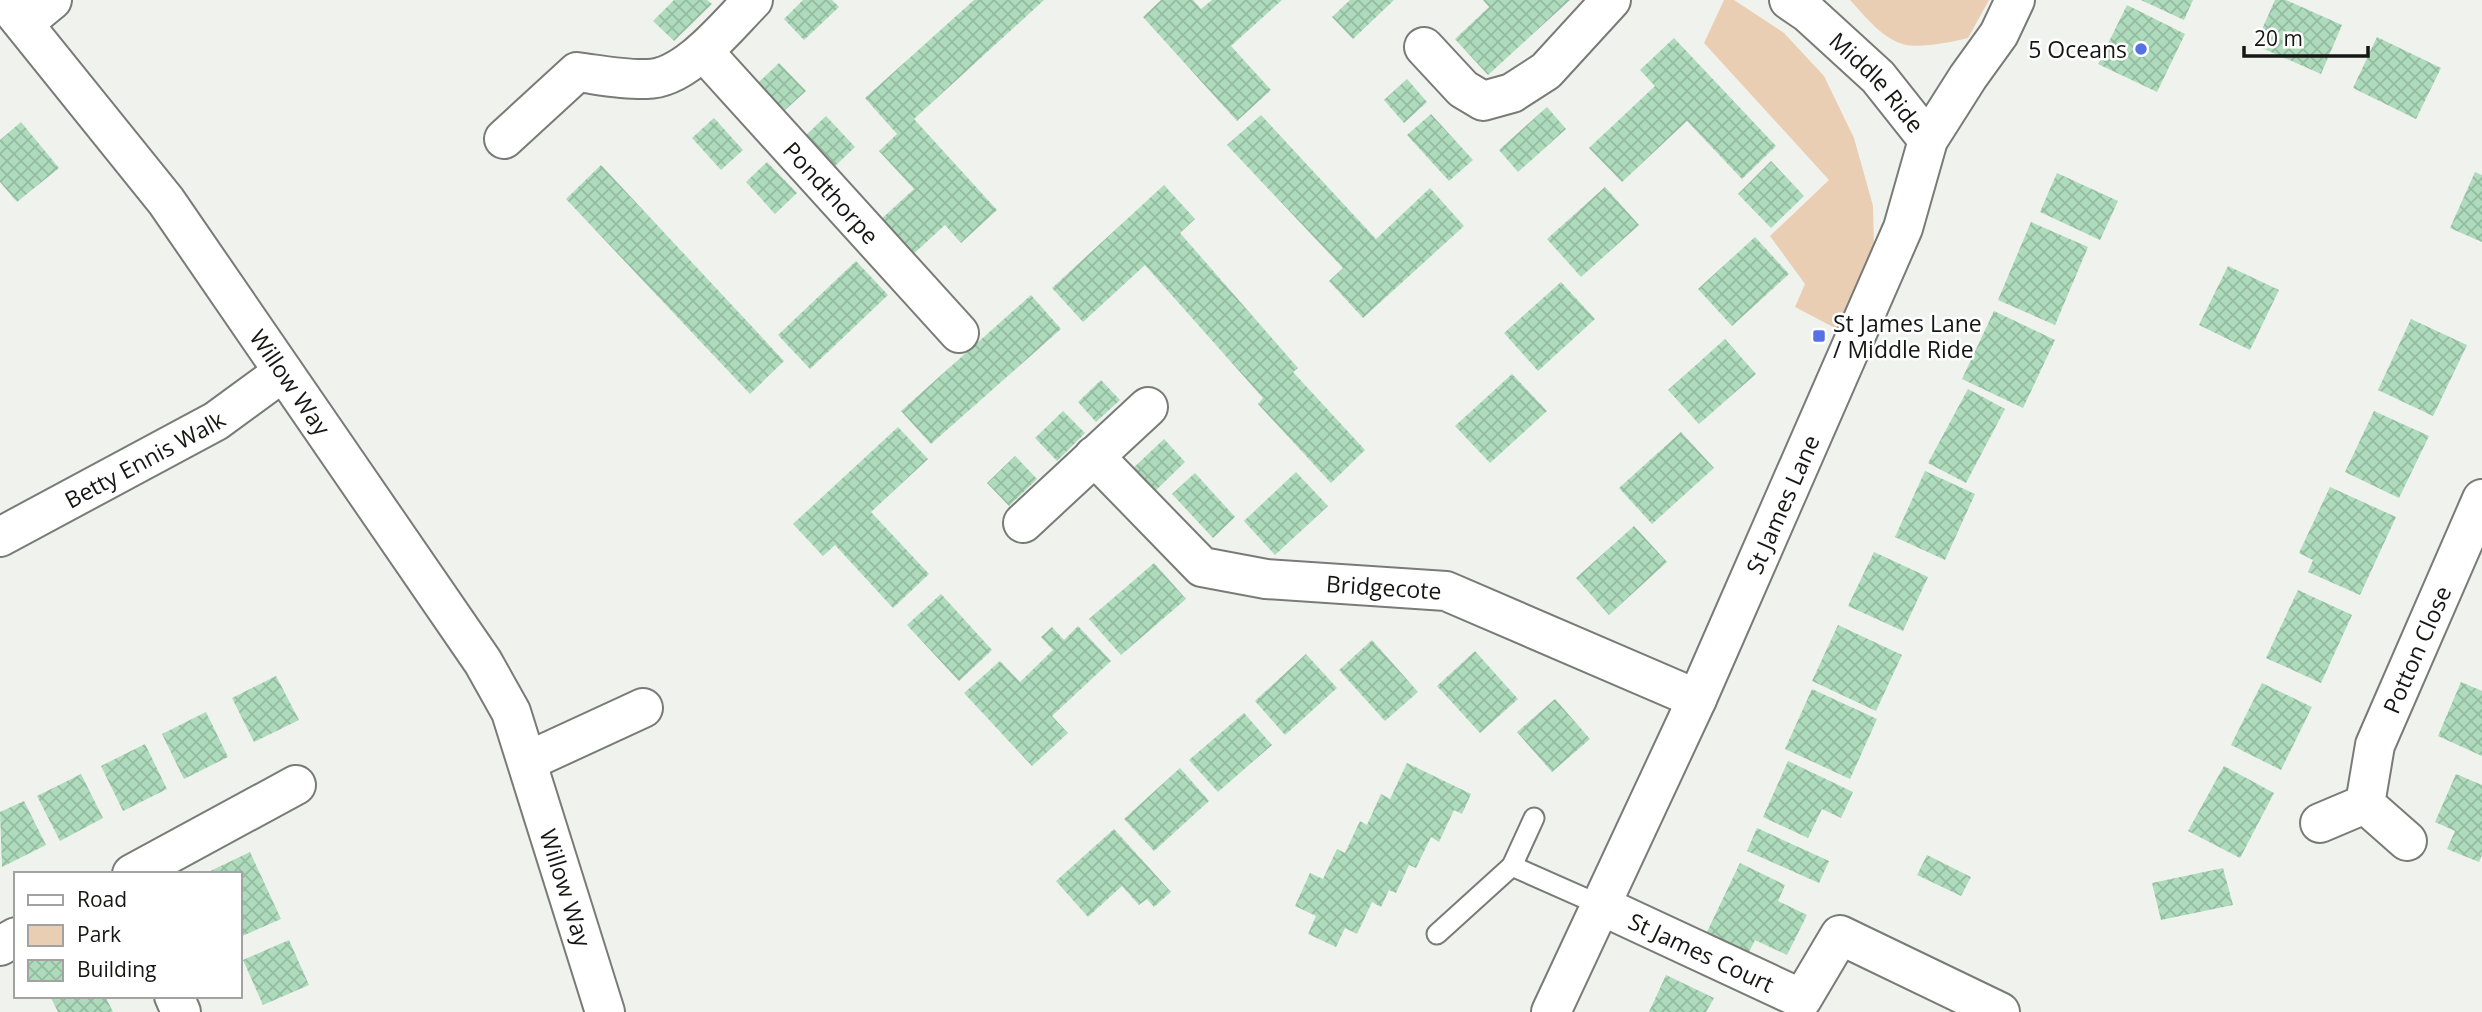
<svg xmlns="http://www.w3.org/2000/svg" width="2482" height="1012" font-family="'Open Sans',sans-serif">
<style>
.green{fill:#e9ceb3}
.building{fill:url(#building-cross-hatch)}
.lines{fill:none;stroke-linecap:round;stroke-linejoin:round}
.lane-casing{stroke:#797b76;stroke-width:23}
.street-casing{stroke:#797b76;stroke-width:42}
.secondary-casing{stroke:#797b76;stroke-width:42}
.lane{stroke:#fff;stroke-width:19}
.street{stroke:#fff;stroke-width:38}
.secondary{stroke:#fff;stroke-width:38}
.poi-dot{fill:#5770e6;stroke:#fff;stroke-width:2.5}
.labels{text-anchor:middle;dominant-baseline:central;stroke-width:5;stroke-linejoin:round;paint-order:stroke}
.poi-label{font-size:23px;fill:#161715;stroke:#fff;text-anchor:end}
.street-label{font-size:23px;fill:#161715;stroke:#fff}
</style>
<defs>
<pattern id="building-cross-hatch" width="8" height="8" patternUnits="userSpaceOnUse" patternTransform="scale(1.75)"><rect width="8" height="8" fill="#addbbb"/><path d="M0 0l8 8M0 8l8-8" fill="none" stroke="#94bba0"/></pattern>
</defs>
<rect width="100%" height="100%" fill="#f0f2ed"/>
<g class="green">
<path d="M1724 0H1734L1784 33 1824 76 1854 138 1873 206 1874 247 1837 329 1795 307 1805 284 1770 236 1829 180 1704 43Z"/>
<path d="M1850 0H1989L1968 38C1953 42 1921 48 1906 45 1883 40 1865 16 1850 0Z"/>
</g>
<g class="building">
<path d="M674 0H707L712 4 674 41 653 21Z"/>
<path d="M803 0H832L839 7 804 40 784 19Z"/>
<path d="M974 0H1044L914 119 997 210 961 243 945 225 909 258 878 222 914 189 879 151 897 134 865 98Z"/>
<path d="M1161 0H1193L1201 9 1212 0H1282L1231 46 1271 90 1237 121 1143 17Z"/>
<path d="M1350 0H1394L1353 39 1332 17Z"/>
<path d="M1483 0H1570L1488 75 1455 39 1489 7Z"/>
<path d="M2141 0H2193L2184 20Z"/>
<path d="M2275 0H2286L2342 25 2321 74 2255 45Z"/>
<path d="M2127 5 2185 34 2157 92 2098 64Z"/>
<path d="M2377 37 2441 68 2416 119 2353 88Z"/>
<path d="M1674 38 1776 146 1742 179 1687 121 1622 182 1589 148 1655 86 1640 70Z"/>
<path d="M779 63 806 91 783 112 757 84Z"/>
<path d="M1407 79 1427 102 1404 123 1384 100Z"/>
<path d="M1547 107 1566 129 1518 172 1499 150Z"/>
<path d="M1431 114 1473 160 1449 181 1407 135Z"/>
<path d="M1261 115 1376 239 1430 188 1464 226 1363 318 1329 281 1343 268 1227 145Z"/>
<path d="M826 116 855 147 833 168 804 137Z"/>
<path d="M714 118 743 150 721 170 692 138Z"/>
<path d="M21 122 59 168 17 202 0 182V140Z"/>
<path d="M1771 161 1804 196 1771 228 1738 194Z"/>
<path d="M767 162 797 193 775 214 746 182Z"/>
<path d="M601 165 784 361 750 394 566 199Z"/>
<path d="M2475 172 2482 175V242L2450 228Z"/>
<path d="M2057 173 2118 201 2100 240 2040 212Z"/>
<path d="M1164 185 1195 219 1180 233 1298 368 1293 372 1365 450 1331 483 1258 404 1263 398 1145 265 1083 322 1052 288Z"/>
<path d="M1605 187 1639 225 1581 277 1547 239Z"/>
<path d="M2031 222 2088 247 2055 325 1998 300Z"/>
<path d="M1755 237 1789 274 1732 326 1698 289Z"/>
<path d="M856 261 888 295 810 369 778 335Z"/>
<path d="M2228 266 2279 290 2250 350 2199 325Z"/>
<path d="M1561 282 1595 319 1538 371 1504 333Z"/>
<path d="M1031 295 1061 329 931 444 901 411Z"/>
<path d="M1994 311 2055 340 2023 408 1962 379Z"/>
<path d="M2411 319 2467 345 2433 416 2378 390Z"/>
<path d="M1725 339 1756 374 1699 424 1668 390Z"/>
<path d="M1512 374 1547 411 1490 463 1455 426Z"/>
<path d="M1101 380 1120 400 1096 422 1078 402Z"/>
<path d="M1968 389 2005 409 1966 483 1928 463Z"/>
<path d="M1063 411 1085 433 1057 461 1035 438Z"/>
<path d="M2374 411 2429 436 2399 498 2345 472Z"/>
<path d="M898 427 928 459 871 512 929 574 893 608 835 545 823 556 793 524Z"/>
<path d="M1681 432 1714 468 1652 524 1619 488Z"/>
<path d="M1164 439 1185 462 1151 495 1129 472Z"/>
<path d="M1015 456 1037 479 1009 506 987 483Z"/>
<path d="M1925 471 1975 494 1945 560 1895 537Z"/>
<path d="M1296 472 1328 506 1275 555 1244 521Z"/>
<path d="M1195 473 1235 517 1213 538 1172 494Z"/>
<path d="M2330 487 2396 517 2360 595 2308 572 2313 560 2299 553Z"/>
<path d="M1634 526 1667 562 1609 615 1576 578Z"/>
<path d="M1874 552 1928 577 1903 631 1848 606Z"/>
<path d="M1154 563 1186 599 1121 655 1089 619Z"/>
<path d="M2298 590 2352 615 2321 683 2266 658Z"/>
<path d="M941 594 992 650 959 681 907 625Z"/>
<path d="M1838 625 1902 655 1876 711 1812 681Z"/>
<path d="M1078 626 1111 661 1052 716 1068 733 1032 766 964 693 1000 661 1020 682 1053 650 1041 637 1052 627 1064 640Z"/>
<path d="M1372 640 1418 692 1385 721 1339 670Z"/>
<path d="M1475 651 1518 699 1480 733 1437 686Z"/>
<path d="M1306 654 1337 688 1285 735 1255 701Z"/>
<path d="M276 676 299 720 254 742 232 698Z"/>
<path d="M2461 682 2482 691V756L2438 736Z"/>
<path d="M2262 683 2312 707 2281 770 2231 745Z"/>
<path d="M1812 689 1877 719 1850 779 1785 749Z"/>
<path d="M1555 699 1590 739 1552 772 1517 732Z"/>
<path d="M206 712 228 757 184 779 162 734Z"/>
<path d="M1244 713 1272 745 1218 792 1189 760Z"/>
<path d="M145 744 167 789 123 811 101 766Z"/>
<path d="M1788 761 1853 792 1841 818 1822 809 1808 838 1763 817Z"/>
<path d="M1407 763 1471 794 1462 814 1454 810 1439 842 1431 837 1416 868 1409 865 1396 893 1389 890 1381 907 1372 902 1357 934 1345 928 1336 947 1308 934 1316 916 1295 906 1310 873 1323 879 1337 849 1345 853 1360 821 1367 825 1381 794 1390 799Z"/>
<path d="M2224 766 2274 793 2240 858 2188 831Z"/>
<path d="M1180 768 1209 801 1154 851 1124 819Z"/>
<path d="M81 774 103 818 60 841 37 796Z"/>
<path d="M2456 774 2482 785V855L2479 862 2447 849 2455 831 2435 822Z"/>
<path d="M24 801 46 845 2 867 0 812Z"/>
<path d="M1757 828 1829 861 1819 883 1747 851Z"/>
<path d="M1114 829 1171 892 1154 907 1147 899 1139 905 1122 886 1088 917 1056 881Z"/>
<path d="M250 852 281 919 240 937V874H204Z"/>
<path d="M1927 855 1971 877 1961 896 1917 875Z"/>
<path d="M1740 863 1785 885 1778 901 1807 915 1787 955 1755 940 1747 956 1705 936Z"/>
<path d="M2223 868 2233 905 2161 920 2152 883Z"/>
<path d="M289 940 309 985 263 1005 243 960Z"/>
<path d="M1666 975 1714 998 1706 1012H1649Z"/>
<path d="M50 996H105L113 1012H58Z"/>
</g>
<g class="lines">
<g class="lane-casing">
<g id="lane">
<path d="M1512 866 1534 818"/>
<path d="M1437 934 1512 866 1600 905"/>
</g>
</g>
<g class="street-casing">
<g id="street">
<path id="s1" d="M4 0 166 201 483 662 511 712 605 1012"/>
<path id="s2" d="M1789 0 1808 13 1878 77 1928 140"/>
<path d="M24 23 52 0"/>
<path d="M1424 47 1463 89 1483 101 1512 93 1546 71 1611 0"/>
<path id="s3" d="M703 51 959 333"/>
<path d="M504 139 577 72C600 75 624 80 647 79 686 79 727 26 753 0"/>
<path id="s4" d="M1094 456 1202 567 1266 579 1446 591 1697 699"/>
<path d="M1023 523 1148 407"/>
<path id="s5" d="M0 537 216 421 283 372"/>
<path d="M528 761 643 708"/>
<path id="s6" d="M2365 804 2375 745 2482 499"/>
<path d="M2320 823 2365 804 2407 841"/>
<path d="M132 874 296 785"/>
<path id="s7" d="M1600 905 1802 999 1840 935 2000 1012"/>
<path d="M0 946 16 937"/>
<path d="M174 996 181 1012"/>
</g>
</g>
<g class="secondary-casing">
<g id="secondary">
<path id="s8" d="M1551 1012 1697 699 1903 228 1928 140 1968 77 1999 34 2015 0"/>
</g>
</g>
<use href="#lane" class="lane"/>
<use href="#street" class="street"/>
<use href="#secondary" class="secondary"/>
</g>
<g class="poi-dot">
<circle cx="2141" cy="49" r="7"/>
<rect x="1812" y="329" width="14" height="14" rx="3.5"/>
</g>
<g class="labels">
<g class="poi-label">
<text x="2127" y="49">5 Oceans</text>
<text x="1833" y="323" text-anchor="start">St James Lane<tspan x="1833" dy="26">/ Middle Ride</tspan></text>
</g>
<g class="street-label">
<text stroke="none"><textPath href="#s2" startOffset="121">Middle Ride</textPath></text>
<text stroke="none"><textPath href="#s3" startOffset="191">Pondthorpe</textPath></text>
<text stroke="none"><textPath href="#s1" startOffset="478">Willow Way</textPath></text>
<text stroke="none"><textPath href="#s5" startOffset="164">Betty Ennis Walk</textPath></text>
<text stroke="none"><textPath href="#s8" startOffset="558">St James Lane</textPath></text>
<text stroke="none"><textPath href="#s4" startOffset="338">Bridgecote</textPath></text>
<text stroke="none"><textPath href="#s6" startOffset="164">Potton Close</textPath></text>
<text stroke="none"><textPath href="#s1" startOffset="1059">Willow Way</textPath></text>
<text stroke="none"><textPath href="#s7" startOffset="112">St James Court</textPath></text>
</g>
</g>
<rect x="14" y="872" width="228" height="126" fill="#ffffff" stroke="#a2a2a1" stroke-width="2"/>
<rect x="28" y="895" width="35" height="10" fill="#ffffff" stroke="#a2a2a1" stroke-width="2"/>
<text x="77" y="907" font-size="21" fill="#161715">Road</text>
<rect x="28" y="925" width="35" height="21" fill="#e9ceb3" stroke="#a2a2a1" stroke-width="2"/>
<text x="77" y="942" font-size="21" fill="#161715">Park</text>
<rect x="28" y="960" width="35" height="21" fill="url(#building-cross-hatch)" stroke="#a2a2a1" stroke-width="2"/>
<text x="77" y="977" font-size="21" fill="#161715">Building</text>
<path d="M2244 46v10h124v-10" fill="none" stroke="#161715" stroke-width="3.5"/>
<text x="2254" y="46" font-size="21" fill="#161715" stroke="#ffffff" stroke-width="5" paint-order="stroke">20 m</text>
</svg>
